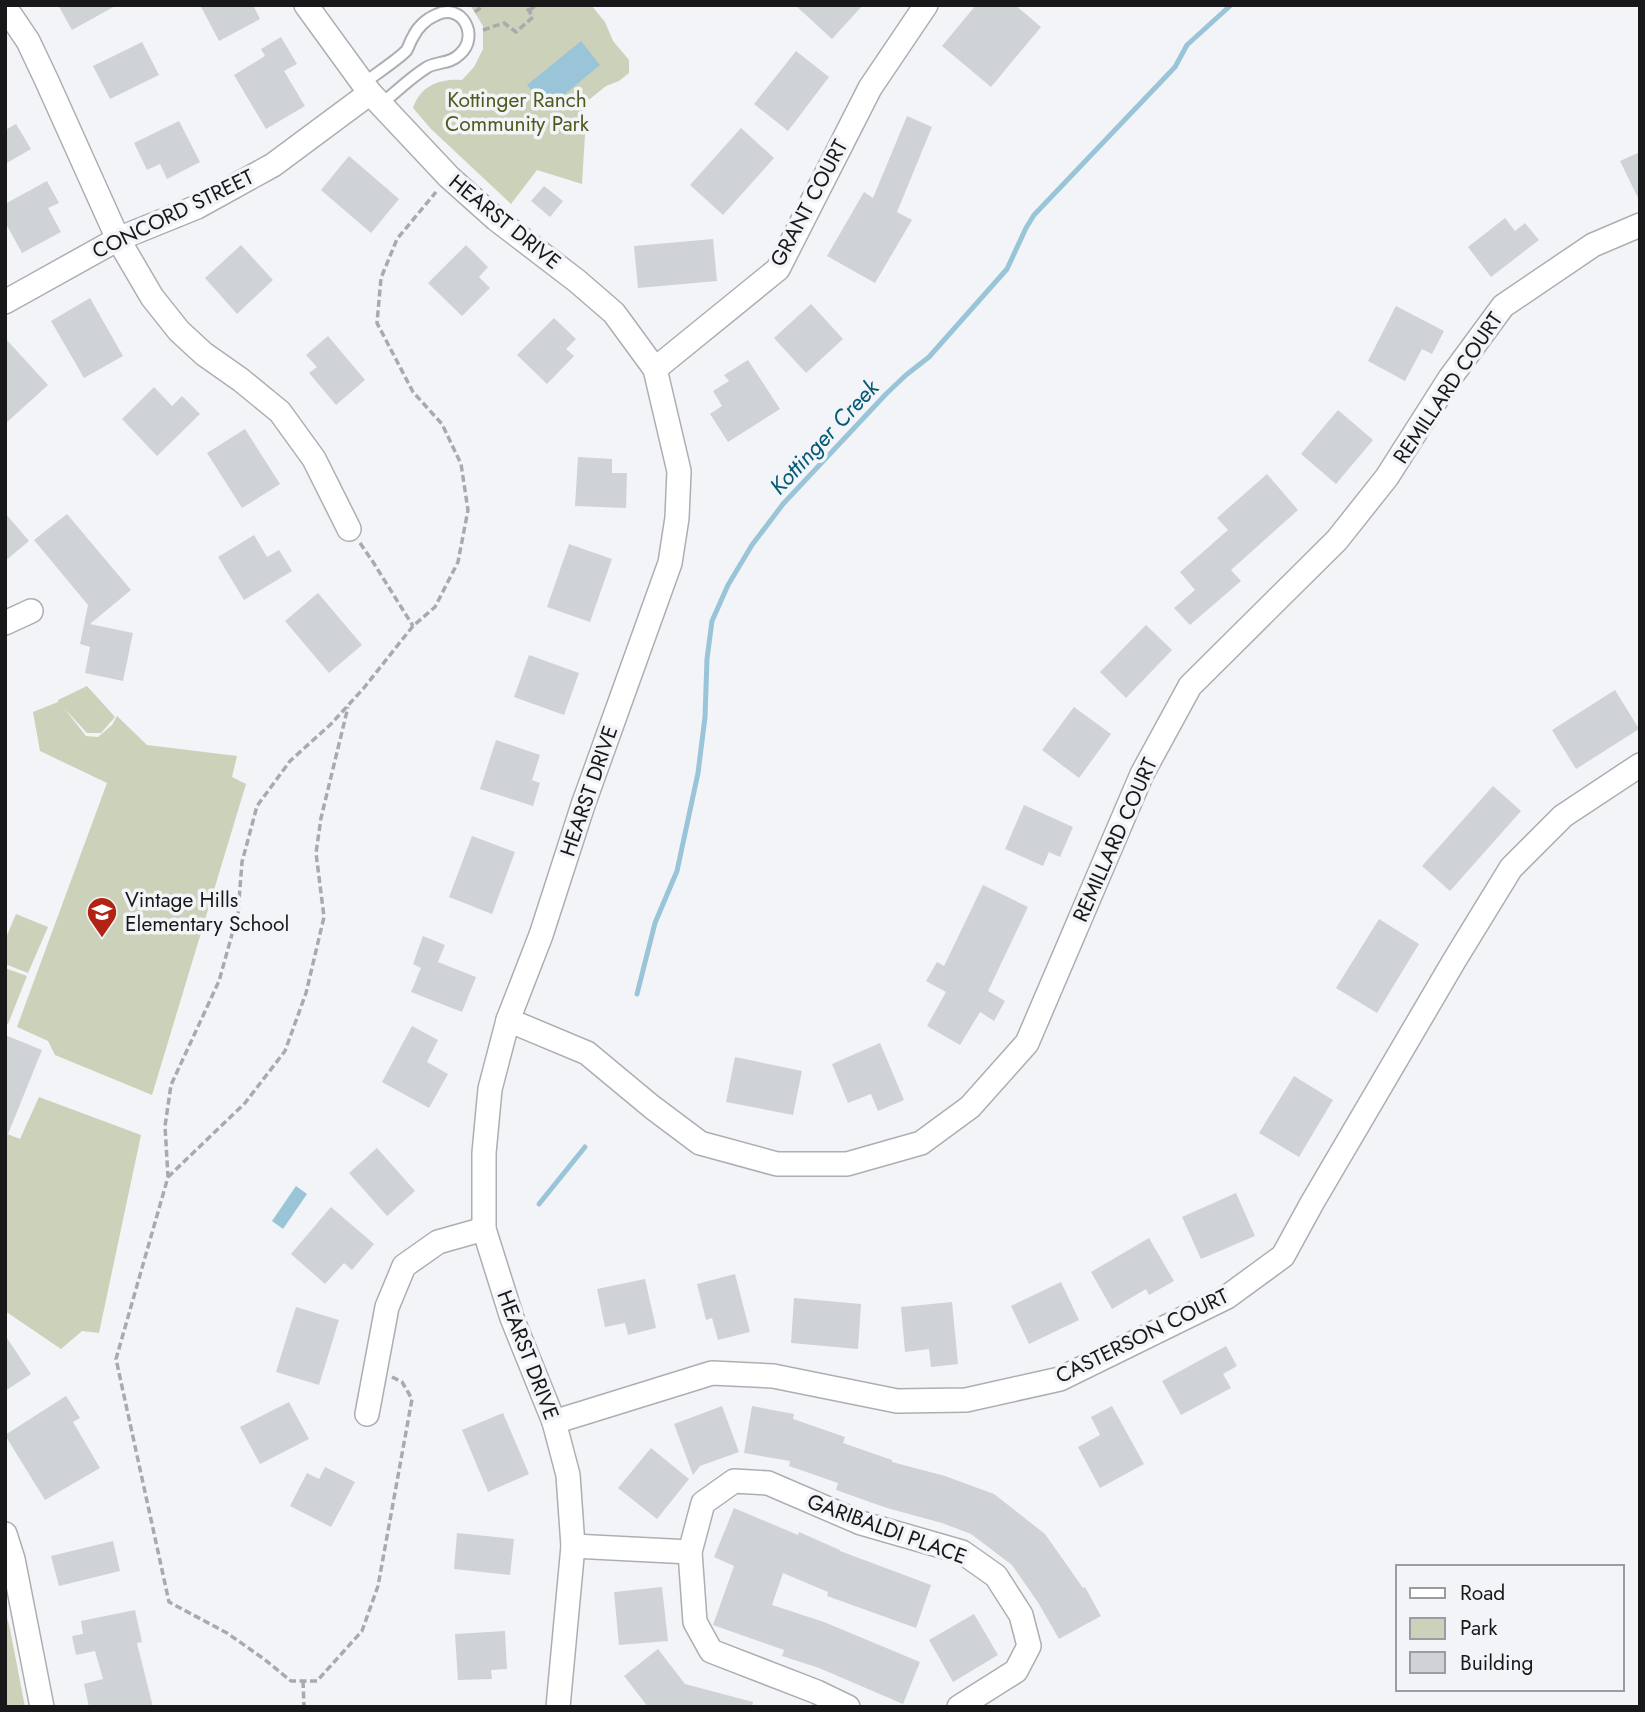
<svg xmlns="http://www.w3.org/2000/svg" width="1645" height="1712" font-family="Jost,sans-serif">
<style>
.green{fill:#ccd2b9}
.water{fill:#9ac5d8}
.lines{fill:none;stroke-linecap:round;stroke-linejoin:round}
.stream{stroke:#9ac5d8;stroke-width:5}
.building{fill:#d0d3d6}
.lane-casing{stroke:#acafb2;stroke-width:14}
.street-casing{stroke:#acafb2;stroke-width:26}
.path{stroke:#a9aaae;stroke-width:3.5;stroke-dasharray:7 3.5;stroke-linecap:butt}
.lane{stroke:#fff;stroke-width:10}
.street{stroke:#fff;stroke-width:23}
.labels{text-anchor:middle;dominant-baseline:central;stroke-width:7;stroke-linejoin:round;paint-order:stroke}
.park-label{font-size:21px;fill:#4f591e;stroke:#f2f4f8}
.street-label{font-size:21px;fill:#18181a;stroke:#f2f4f8}
.poi-label{font-size:21px;fill:#18181a;stroke:#f2f4f8;text-anchor:start}
.water-label{font-size:23px;font-style:italic;fill:#065a75;stroke:#f2f4f8}
</style>
<rect width="100%" height="100%" fill="#f2f4f8"/>
<g class="green">
<path d="M470 5H591L605 22 613 41 629 60V73L619 81 606 86 580 107 586 118 582 184 537 170 511 204 431 129 413 108C420 86 440 78 462 80L474 67 483 49V26Z"/>
<path d="M87 686 115 717 101 733H87L64 708 86 736 98 737 112 725 117 716 147 745 237 756 232 777 246 784 152 1095 55 1055 48 1041 17 1027 107 783 40 751 33 712 58 702V700Z"/>
<path d="M16 914 48 927 28 973 5 964V940Z"/>
<path d="M5 968 27 976 8 1024 5 1023Z"/>
<path d="M39 1097 141 1135 99 1333 82 1331 61 1349 5 1311V1133L20 1139Z"/>
<path d="M5 1610 10 1629 25 1707H5Z"/>
</g>
<g class="water">
<path d="M581 41 600 65 547 109 527 85Z"/>
<path d="M296 1186 307 1194 283 1229 272 1221Z"/>
</g>
<g class="lines">
<g class="stream">
<path d="M637 994 655 923 677 871 698 773 705 717 707 659 712 621 728 585 752 545 783 504 886 394 906 375 929 357 1007 269 1026 228 1034 215 1175 67 1187 45 1231 5"/>
<path d="M539 1204 585 1147"/>
</g>
</g>
<g class="building">
<path d="M58 5H117L72 30Z"/>
<path d="M200 5H253L260 19 219 41Z"/>
<path d="M795 5H863L832 39Z"/>
<path d="M976 5H1015L1041 27 991 87 942 46Z"/>
<path d="M281 37 297 64 284 71 305 106 266 129 234 75 265 56 261 49Z"/>
<path d="M142 42 159 75 110 99 93 66Z"/>
<path d="M796 51 829 77 788 131 754 104Z"/>
<path d="M907 116 932 127 897 212 912 220 875 283 827 256 864 192 873 198Z"/>
<path d="M179 121 200 162 167 179 160 164 147 170 134 143Z"/>
<path d="M16 124 31 149 5 164V130Z"/>
<path d="M741 128 774 158 723 215 690 185Z"/>
<path d="M1640 152V202L1620 161Z"/>
<path d="M349 156 399 199 371 233 321 190Z"/>
<path d="M47 181 59 203 48 208 61 232 22 253 5 222V204Z"/>
<path d="M544 186 563 201 550 217 531 201Z"/>
<path d="M1505 218 1515 231 1525 223 1539 240 1491 277 1468 247Z"/>
<path d="M713 239 717 281 638 288 634 246Z"/>
<path d="M241 245 273 280 237 314 205 278Z"/>
<path d="M466 245 488 267 479 277 490 288 462 316 428 283Z"/>
<path d="M90 298 123 356 84 378 51 321Z"/>
<path d="M811 304 843 339 806 373 774 338Z"/>
<path d="M1396 306 1444 331 1432 354 1422 349 1405 381 1368 361Z"/>
<path d="M554 318 576 339 566 349 574 356 547 384 517 355Z"/>
<path d="M328 336 365 380 336 405 309 373 317 367 306 355Z"/>
<path d="M5 338 48 385 5 424Z"/>
<path d="M748 360 780 409 728 442 710 414 722 406 713 391 729 381 724 375Z"/>
<path d="M154 387 172 406 182 396 200 414 157 456 122 419Z"/>
<path d="M1338 410 1373 440 1336 484 1301 454Z"/>
<path d="M245 429 280 484 242 508 207 453Z"/>
<path d="M578 457 612 459V473H627L626 508 575 506Z"/>
<path d="M1267 474 1298 510 1231 570 1241 581 1190 625 1174 608 1195 590 1180 572 1228 530 1217 518Z"/>
<path d="M5 513 29 541 5 561Z"/>
<path d="M67 514 131 590 90 624 133 633 123 681 85 673 90 647 80 644 88 605 34 540Z"/>
<path d="M254 535 267 557 279 550 292 571 244 600 218 557Z"/>
<path d="M569 544 612 559 590 622 547 607Z"/>
<path d="M318 593 362 645 329 673 285 621Z"/>
<path d="M1146 625 1172 650 1126 698 1100 672Z"/>
<path d="M529 655 579 673 564 715 514 697Z"/>
<path d="M1615 690 1639 729 1576 769 1552 730Z"/>
<path d="M1074 707 1111 734 1079 778 1042 750Z"/>
<path d="M496 740 540 755 532 780 540 783 533 806 480 789Z"/>
<path d="M1493 786 1521 811 1450 891 1422 866Z"/>
<path d="M1024 805 1073 827 1060 857 1049 852 1043 866 1005 849Z"/>
<path d="M472 836 515 852 492 914 449 897Z"/>
<path d="M983 885 1028 907 988 991 1005 1001 994 1021 980 1012 960 1045 927 1026 946 992 926 981 937 962 944 966Z"/>
<path d="M1379 919 1419 944 1377 1013 1336 988Z"/>
<path d="M423 936 445 945 438 962 476 977 462 1012 411 992 421 968 413 964Z"/>
<path d="M412 1026 438 1040 427 1062 448 1074 429 1108 382 1082Z"/>
<path d="M5 1035 42 1050 6 1139H5Z"/>
<path d="M880 1043 904 1100 878 1111 871 1094 848 1103 832 1064Z"/>
<path d="M735 1057 802 1071 793 1115 726 1102Z"/>
<path d="M1294 1076 1333 1100 1299 1157 1259 1133Z"/>
<path d="M377 1148 415 1191 387 1216 349 1173Z"/>
<path d="M1236 1193 1255 1236 1201 1259 1182 1217Z"/>
<path d="M331 1207 374 1244 352 1270 344 1263 325 1284 291 1254Z"/>
<path d="M1149 1238 1174 1281 1149 1295 1146 1289 1112 1309 1091 1272Z"/>
<path d="M735 1274 750 1332 718 1340 712 1318 706 1320 697 1284Z"/>
<path d="M645 1279 656 1328 628 1335 625 1323 605 1327 597 1289Z"/>
<path d="M1061 1282 1079 1320 1029 1344 1011 1306Z"/>
<path d="M794 1298 861 1304 858 1349 791 1343Z"/>
<path d="M952 1302 958 1364 931 1367 929 1349 905 1352 901 1307Z"/>
<path d="M296 1307 339 1320 319 1385 276 1372Z"/>
<path d="M5 1335 31 1374 5 1391Z"/>
<path d="M1226 1346 1237 1366 1223 1374 1231 1388 1181 1415 1162 1381Z"/>
<path d="M66 1396 80 1418 73 1422 100 1468 45 1500 5 1435Z"/>
<path d="M289 1402 309 1439 260 1464 240 1427Z"/>
<path d="M722 1406 739 1452 700 1466 693 1475 674 1424Z"/>
<path d="M752 1406 794 1414 793 1419 845 1437 843 1443 892 1460V1462L945 1476 994 1494 1045 1534 1083 1588 1085 1587 1101 1616 1059 1639 1039 1604 1012 1565 971 1534 942 1523 887 1508 836 1490 838 1483 789 1466 790 1461 744 1453Z"/>
<path d="M1112 1406 1144 1464 1100 1488 1078 1447 1100 1435 1091 1417Z"/>
<path d="M503 1413 529 1474 488 1492 462 1430Z"/>
<path d="M651 1448 689 1479 657 1519 618 1488Z"/>
<path d="M325 1467 355 1482 331 1527 290 1506 307 1473 319 1479Z"/>
<path d="M734 1508 798 1535 799 1532 840 1550V1551L931 1585 916 1628 827 1596 828 1592 783 1573 772 1605 824 1622 920 1662 903 1704 819 1668 782 1656 784 1650 713 1625 734 1566 714 1557Z"/>
<path d="M457 1533 514 1539 510 1575 454 1569Z"/>
<path d="M113 1541 120 1571 59 1586 51 1556Z"/>
<path d="M662 1587 668 1641 619 1645 614 1592Z"/>
<path d="M135 1610 142 1642 137 1643 153 1707H89L84 1684 103 1679 95 1651 76 1655 72 1636 83 1634 81 1621Z"/>
<path d="M974 1614 998 1655 953 1682 929 1640Z"/>
<path d="M505 1631 507 1669 491 1670 492 1679 458 1680 455 1634Z"/>
<path d="M658 1649 685 1684 753 1702 752 1707H648L624 1676Z"/>
</g>
<g class="lines">
<g class="lane-casing">
<path id="lane" d="M363 84C374 75 396 61 406 51 409 47 410 41 413 37 417 28 426 19 436 15 462 2 480 36 460 54 449 65 436 61 426 68 410 78 395 93 380 105"/>
</g>
<g class="street-casing">
<g id="street">
<path d="M306 5 370 93 449 177 496 219 577 281 614 313 655 369 679 471 677 518 670 563 583 805 541 935 508 1020 490 1089 484 1153V1229L512 1318 554 1422 568 1475 573 1546 558 1707"/>
<path d="M5 7 28 41 46 79 118 239 152 297 179 331 204 354 241 380 280 412 314 459 349 529"/>
<path d="M5 302 118 239 197 207 273 165 370 93"/>
<path d="M655 369 778 269 870 88 926 5"/>
<path d="M5 623 31 611"/>
<path d="M508 1020 587 1053 652 1107 700 1143 777 1164H847L921 1143 970 1107 1027 1043 1142 774 1190 686 1337 540 1387 477 1450 378 1503 306 1593 245 1640 225"/>
<path d="M367 1414 387 1307 404 1266 438 1242 484 1229"/>
<path d="M554 1422 712 1373 773 1376 897 1401 966 1400 1060 1379 1227 1297 1283 1256 1312 1203 1454 961 1511 868 1563 816 1640 765"/>
<path d="M5 1534 13 1559 42 1707"/>
<path d="M573 1546 690 1552"/>
<path d="M848 1707 817 1692 711 1651 695 1622 690 1552 703 1503 734 1481 768 1483 861 1523 962 1552 996 1576 1021 1615 1029 1646 1016 1671 959 1707"/>
</g>
</g>
<g class="path">
<path d="M529 11 536 5"/>
<path d="M475 12 484 5"/>
<path d="M483 30 504 23 516 32 533 17 525 5"/>
<path d="M360 543 373 562 413 626"/>
<path d="M168 1177 245 1103 285 1051 306 993 324 917 316 853 321 818 348 707"/>
<path d="M392 1377 402 1382 412 1399 378 1586 362 1631 317 1681H291L264 1659 227 1633 169 1602 116 1359 168 1177 165 1126 171 1085 219 981 238 913 242 862 257 806 290 761 331 724 363 689 413 626 435 607 458 562 468 510 461 464 442 424 413 392 377 323 381 278 397 239 436 192"/>
<path d="M303 1681 304 1707"/>
</g>
<use href="#lane" class="lane"/>
<use href="#street" class="street"/>
</g>
<defs>
<g id="school-pin" transform="scale(1.575)"><path d="M0 17L-7.5 6A9.5 9.5 0 1 1 7.5 6Z" fill="#b22313" stroke="#f2f4f8"/><path d="M0-5L7-2L0 1L-7-2ZM-4 1L0 2.5L4 1V4Q0 6-4 4Z" fill="#fff"/></g>
</defs>
<g fill-rule="evenodd">
<use href="#school-pin" x="102" y="912"/>
</g>
<g class="labels">
<g class="park-label">
<text x="517" y="100">Kottinger Ranch<tspan x="517" dy="24">Community Park</tspan></text>
</g>
<g class="street-label">
<text transform="translate(809 203) rotate(-62)">GRANT COURT</text>
<text transform="translate(173 214) rotate(-26)">CONCORD STREET</text>
<text transform="translate(505 222) rotate(39)">HEARST DRIVE</text>
<text transform="translate(1448 388) rotate(-56)">REMILLARD COURT</text>
<text transform="translate(589 791) rotate(-71)">HEARST DRIVE</text>
<text transform="translate(1115 840) rotate(-66)">REMILLARD COURT</text>
<text transform="translate(1142 1336) rotate(-26)">CASTERSON COURT</text>
<text transform="translate(528 1355) rotate(69)">HEARST DRIVE</text>
<text transform="translate(887 1529) rotate(20)">GARIBALDI PLACE</text>
</g>
<g class="poi-label">
<text x="125" y="900">Vintage Hills<tspan x="125" dy="24">Elementary School</tspan></text>
</g>
<g class="water-label">
<text transform="translate(824 437) rotate(-47)">Kottinger Creek</text>
</g>
</g>
<rect width="1645" height="1712" fill="none" stroke="#18181a" stroke-width="14"/>
<rect x="1396" y="1565" width="228" height="126" fill="#f2f4f8" stroke="#9b9c9f" stroke-width="2"/>
<rect x="1410" y="1588" width="35" height="10" fill="#ffffff" stroke="#9b9c9f" stroke-width="2"/>
<text x="1460" y="1600" font-size="21" fill="#18181a">Road</text>
<rect x="1410" y="1618" width="35" height="21" fill="#ccd2b9" stroke="#9b9c9f" stroke-width="2"/>
<text x="1460" y="1635" font-size="21" fill="#18181a">Park</text>
<rect x="1410" y="1652" width="35" height="21" fill="#d0d3d6" stroke="#9b9c9f" stroke-width="2"/>
<text x="1460" y="1670" font-size="21" fill="#18181a">Building</text>
</svg>
